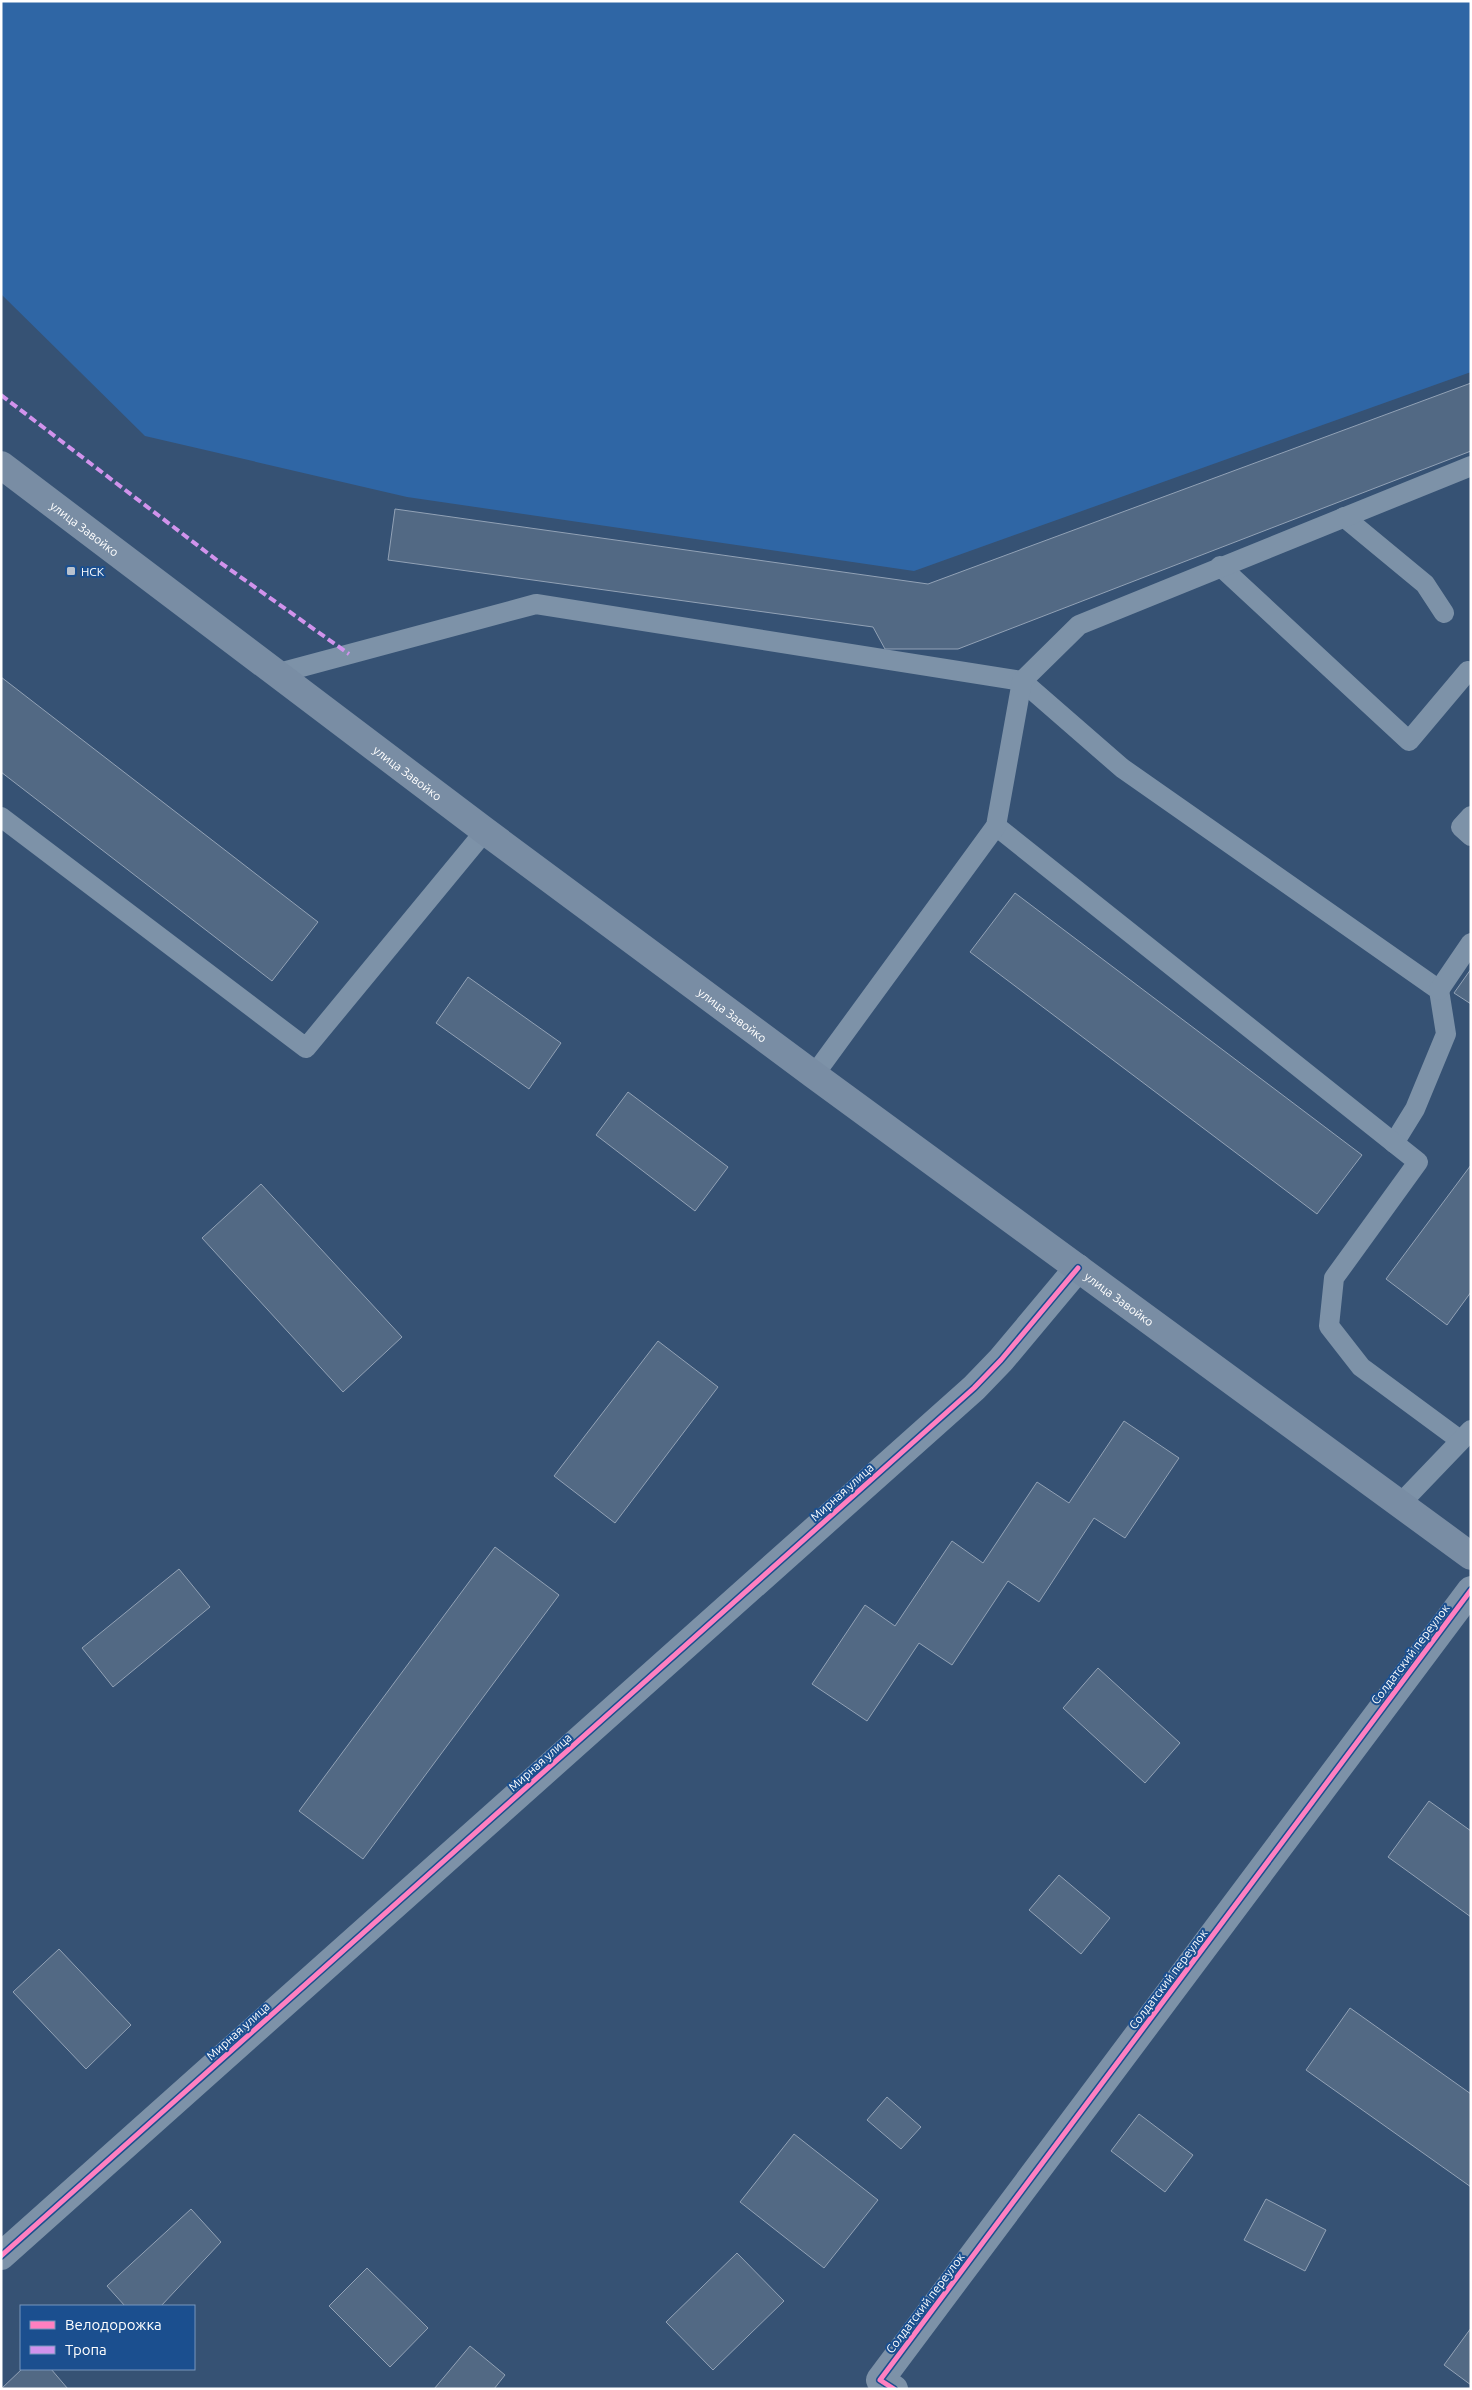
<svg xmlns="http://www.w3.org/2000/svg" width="1472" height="2390" font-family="Ubuntu,sans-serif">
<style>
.green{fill:#2f66a5}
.building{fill:#526984;stroke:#92a2b6}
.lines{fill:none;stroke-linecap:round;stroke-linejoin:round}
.lane{stroke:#7d92a8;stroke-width:20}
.street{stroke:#7d92a8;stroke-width:28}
.secondary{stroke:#798da4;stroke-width:28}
.quiet{stroke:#d193ec;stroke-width:4;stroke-dasharray:8 4;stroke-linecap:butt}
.cycleway-casing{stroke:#1b4f8f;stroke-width:8}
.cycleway{stroke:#ff80c0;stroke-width:5}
.poi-dot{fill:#b9c2ce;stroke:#1b4f8f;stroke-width:2}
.labels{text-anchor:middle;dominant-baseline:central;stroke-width:4;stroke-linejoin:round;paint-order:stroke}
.street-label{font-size:12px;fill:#fff;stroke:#1b4f8f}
.poi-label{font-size:12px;fill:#fff;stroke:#1b4f8f;text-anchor:start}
</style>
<rect width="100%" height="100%" fill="#365274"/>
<path class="green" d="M1 1H1471V372L914 571 407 497 145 436 1 294Z"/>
<g class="building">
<path d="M1471 383V451L958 649H885L873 627 388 560 395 509 928 584Z"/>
<path d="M1 677 318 922 272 981 1 772Z"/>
<path d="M1015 893 1362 1155 1317 1214 970 952Z"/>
<path d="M1471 969V1004L1454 993Z"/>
<path d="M468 977 561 1043 529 1089 436 1023Z"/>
<path d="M628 1092 728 1167 695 1211 596 1135Z"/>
<path d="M1471 1165V1292L1447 1325 1386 1279Z"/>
<path d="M261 1184 402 1337 343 1392 202 1238Z"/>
<path d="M658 1341 718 1387 615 1523 554 1476Z"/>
<path d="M1124 1421 1179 1458 1125 1538 1094 1518 1039 1602 1008 1581 952 1665 919 1643 867 1721 812 1684 865 1605 895 1626 952 1541 983 1563 1037 1482 1069 1503Z"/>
<path d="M495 1547 559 1595 363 1859 299 1811Z"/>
<path d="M179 1569 210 1607 113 1687 82 1648Z"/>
<path d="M1098 1668 1180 1743 1145 1783 1063 1708Z"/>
<path d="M1429 1801 1471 1831V1917L1388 1857Z"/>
<path d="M1059 1875 1110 1918 1081 1954 1029 1910Z"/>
<path d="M59 1949 131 2025 86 2069 13 1992Z"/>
<path d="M1350 2008 1471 2094V2187L1306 2070Z"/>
<path d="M887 2097 921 2127 901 2149 867 2120Z"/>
<path d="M1139 2114 1193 2155 1165 2192 1111 2151Z"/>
<path d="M794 2134 878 2200 824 2268 740 2202Z"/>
<path d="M1266 2199 1326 2230 1305 2271 1244 2240Z"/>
<path d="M191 2209 221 2242 161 2306H125L107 2286Z"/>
<path d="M737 2253 784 2301 713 2370 666 2322Z"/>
<path d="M367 2268 428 2328 390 2367 329 2306Z"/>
<path d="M1471 2328V2385L1444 2365Z"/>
<path d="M470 2346 505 2375 494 2389H434Z"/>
<path d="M22 2369H51L68 2389H1Z"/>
</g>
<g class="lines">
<g class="lane">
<path d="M1344 517 1425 584 1444 613"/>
<path d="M1220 566 1409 741 1468 671"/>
<path d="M279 673 536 604 1022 681 1122 768 1439 990 1446 1034 1415 1109 1394 1143"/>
<path d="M1471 816 1461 827 1471 836"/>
<path d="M1 817 306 1048 485 831"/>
<path d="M996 826 1418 1162 1334 1278 1329 1326 1361 1367 1460 1440"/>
<path d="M1439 990 1471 943"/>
<path d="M814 1075 996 826 1022 681 1079 625 1471 466"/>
<path d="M1400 1504 1471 1430"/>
</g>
<g class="street">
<path d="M1 2256 974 1388 1001 1360 1078 1268"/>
<path d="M894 2389 880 2380 1471 1590"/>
</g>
<path class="secondary" id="s1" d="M1 465 485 831 814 1075 1471 1556"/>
<path class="quiet" d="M1 395 218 561 349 654"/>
<g class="cycleway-casing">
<g id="cycleway">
<path d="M1 2256 974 1388 1001 1360 1078 1268"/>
<path d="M894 2389 880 2380 1471 1590"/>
</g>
</g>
<use href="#cycleway" class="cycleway"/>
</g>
<rect class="poi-dot" x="66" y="566" width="10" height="10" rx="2.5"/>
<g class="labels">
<g class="street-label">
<text stroke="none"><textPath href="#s1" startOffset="105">улица Завойко</textPath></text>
<text stroke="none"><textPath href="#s1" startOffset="510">улица Завойко</textPath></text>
<text stroke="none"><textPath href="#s1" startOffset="915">улица Завойко</textPath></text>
<text stroke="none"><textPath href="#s1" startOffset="1395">улица Завойко</textPath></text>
<text transform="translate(842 1492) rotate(-42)">Мирная улица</text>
<text transform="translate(1410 1654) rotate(-53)">Солдатский переулок</text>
<text transform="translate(540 1762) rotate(-42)">Мирная улица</text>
<text transform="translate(1168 1979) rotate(-53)">Солдатский переулок</text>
<text transform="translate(238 2031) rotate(-42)">Мирная улица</text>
<text transform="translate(925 2303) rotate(-53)">Солдатский переулок</text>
</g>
<g class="poi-label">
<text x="81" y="571">НСК</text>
</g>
</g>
<rect width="1472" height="2390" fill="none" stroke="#ffffff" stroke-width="5"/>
<rect x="20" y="2305" width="175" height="65" fill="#1b4f8f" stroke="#7695bc"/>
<rect x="30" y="2321" width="25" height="8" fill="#ff80c0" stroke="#7695bc"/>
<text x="65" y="2330" font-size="15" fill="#ffffff">Велодорожка</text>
<rect x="30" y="2346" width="25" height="8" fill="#d193ec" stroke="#7695bc"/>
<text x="65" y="2355" font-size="15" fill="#ffffff">Тропа</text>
</svg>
